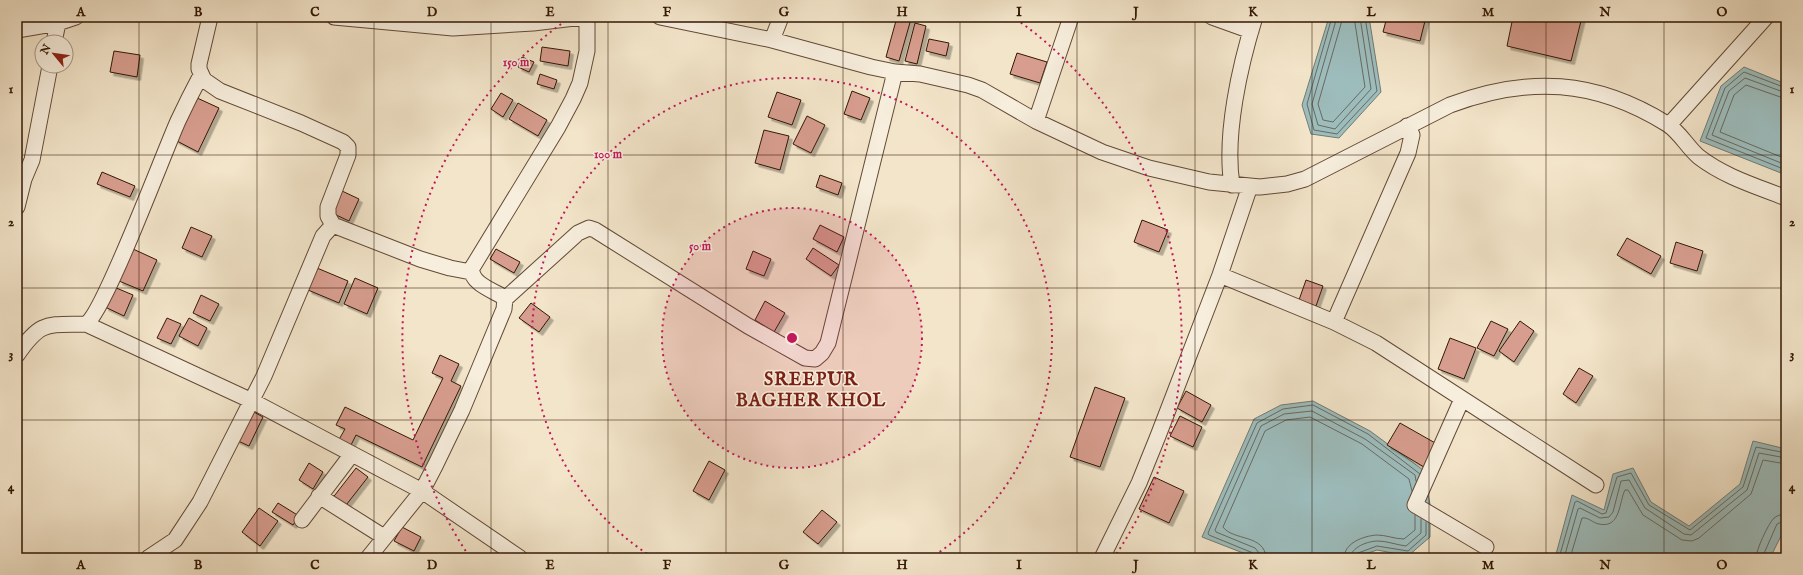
<svg xmlns="http://www.w3.org/2000/svg" width="1803" height="575" font-family="'IM FELL English',serif">
  <defs>
    <filter id="shadow"><feDropShadow dx="3.5" dy="3.5" stdDeviation="0" flood-color="#0004"/></filter>
  </defs>
  <rect width="100%" height="100%" fill="#f3e5ca"/>
  <filter id="stains"><feTurbulence type="fractalNoise" baseFrequency=".005" numOctaves="4"/><feColorMatrix values="0 0 0 0 .2 0 0 0 0 .09 0 0 0 0 .02 0 0 0 .5 -.17"/></filter>
  <radialGradient id="worn" r=".72"><stop offset=".6" stop-color="#630" stop-opacity="0"/><stop offset="1" stop-color="#630" stop-opacity=".3"/></radialGradient>
  <path fill="#9dbdbd" stroke="#727b73" d="M 1329,17 L 1369,17 L 1381,92 L 1339,138 L 1311,134 L 1302,105 Z
    M 1744,67 L 1786,84 L 1786,175 L 1700,141 L 1721,86 Z
    M 1313,401 L 1370,431 L 1423,470 L 1430,504 L 1430,537 L 1408,556 L 1377,550 L 1354,558 L 1256,558 L 1202,537 L 1254,419 L 1281,405 Z
    M 1753,441 L 1786,449 L 1786,526 L 1770,558 L 1555,558 L 1572,495 L 1604,510 L 1613,474 L 1633,468 L 1651,502 L 1689,526 L 1740,484 Z"/>
  <g fill="none" stroke-linecap="round" stroke-linejoin="round">
    <path stroke="#686a60" stroke-width="1" d="M 1332,17 L 1307,104 L 1314,130 L 1337,134 L 1377,91 L 1365,17
      M 1337,17 L 1312,104 L 1318,125 L 1335,129 L 1371,89 L 1360,17
      M 1343,17 L 1318,104 L 1323,120 L 1333,122 L 1365,87 L 1354,17
      M 1786,88 L 1744,72 L 1725,88 L 1706,138 L 1786,170
      M 1786,93 L 1745,78 L 1729,91 L 1712,135 L 1786,165
      M 1786,99 L 1746,85 L 1734,95 L 1720,132 L 1786,159
      M 1255,558 L 1253,553 L 1209,535 L 1208,533 L 1257,423 L 1283,409 L 1313,405 L 1368,434 L 1420,474
      M 1260,558 L 1259,553 L 1255,548 L 1216,532 L 1215,530 L 1261,426 L 1284,414 L 1312,411 L 1365,439 L 1415,475 L 1416,481
      M 1266,558 C 1265,534 1233,541 1223,527 L 1265,431 L 1286,420 L 1310,417 L 1362,444 L 1409,479 L 1412,491
      M 1344,558 C 1344,543 1363,536 1377,535 C 1386,535 1395,539 1404,539 L 1415,530 L 1415,515
      M 1350,558 C 1351,547 1368,541 1378,541 C 1387,541 1397,545 1406,546 L 1421,533 L 1421,519
      M 1355,558 L 1358,553 L 1377,546 L 1408,551 L 1426,535 L 1426,522
      M 1559,558 L 1575,502 L 1577,501 L 1602,514 L 1606,513 L 1617,477 L 1631,473 L 1649,505 L 1690,530 L 1743,487 L 1756,447 L 1786,453
      M 1564,558 L 1578,509 L 1580,508 L 1600,518 L 1609,517 L 1613,512 L 1621,481 L 1629,480 L 1645,508 L 1684,534 L 1691,535 L 1747,490 L 1759,453 L 1786,458
      M 1570,558 L 1582,518 C 1588,517 1593,523 1599,524 C 1621,529 1619,501 1625,490 L 1628,490 L 1643,515 L 1682,540 L 1692,541 L 1699,538 L 1751,494 L 1763,460 L 1786,464
      M 1756,558 C 1756,550 1768,524 1774,518 C 1778,515 1782,514 1786,514
      M 1762,558 L 1777,524 L 1786,520"/>
  </g>
  <path fill="#d79d8e" stroke="#321704" filter="url(#shadow)" d="M 897,17 L 911,19 L 899,61 L 886,57 Z
    M 1387,17 L 1426,17 L 1420,41 L 1383,32 Z
    M 1513,17 L 1582,17 L 1571,61 L 1507,46 Z
    M 915,23 L 926,26 L 917,64 L 905,61 Z
    M 929,39 L 949,43 L 946,56 L 926,51 Z
    M 542,47 L 570,51 L 568,66 L 540,61 Z
    M 114,51 L 140,55 L 137,77 L 110,72 Z
    M 1017,53 L 1047,62 L 1040,83 L 1010,74 Z
    M 522,57 L 534,62 L 529,72 L 518,67 Z
    M 540,74 L 557,80 L 554,89 L 537,84 Z
    M 852,91 L 870,98 L 861,120 L 844,114 Z
    M 777,92 L 801,100 L 792,125 L 768,117 Z
    M 501,93 L 513,100 L 503,117 L 491,109 Z
    M 195,97 L 219,108 L 198,152 L 175,140 Z
    M 518,103 L 547,120 L 538,136 L 509,119 Z
    M 807,116 L 825,125 L 811,153 L 793,144 Z
    M 764,130 L 789,136 L 780,170 L 755,163 Z
    M 102,172 L 135,186 L 130,197 L 97,184 Z
    M 820,175 L 842,183 L 838,195 L 816,187 Z
    M 342,191 L 359,199 L 349,221 L 332,213 Z
    M 1142,220 L 1168,230 L 1159,252 L 1134,242 Z
    M 820,225 L 844,237 L 837,252 L 813,239 Z
    M 191,227 L 212,236 L 202,257 L 182,248 Z
    M 1627,238 L 1661,256 L 1651,274 L 1617,255 Z
    M 1676,242 L 1703,251 L 1697,271 L 1670,263 Z
    M 813,248 L 839,265 L 831,276 L 806,259 Z
    M 133,249 L 157,260 L 143,291 L 119,281 Z
    M 496,249 L 520,262 L 514,273 L 490,259 Z
    M 753,251 L 771,259 L 764,276 L 746,269 Z
    M 317,268 L 348,281 L 339,303 L 308,290 Z
    M 355,278 L 378,288 L 367,314 L 344,304 Z
    M 1306,280 L 1323,286 L 1316,306 L 1299,300 Z
    M 114,287 L 133,295 L 124,316 L 105,307 Z
    M 201,295 L 219,304 L 210,321 L 193,313 Z
    M 765,301 L 785,313 L 774,332 L 755,320 Z
    M 531,303 L 550,317 L 539,332 L 519,318 Z
    M 167,318 L 181,324 L 171,344 L 157,338 Z
    M 189,318 L 207,328 L 198,346 L 179,336 Z
    M 1491,321 L 1508,329 L 1494,356 L 1477,348 Z
    M 1520,321 L 1534,331 L 1514,362 L 1499,351 Z
    M 1450,338 L 1476,348 L 1464,379 L 1438,369 Z
    M 440,355 L 459,364 L 451,381 L 461,386 L 422,467 L 356,435 L 349,449 L 337,443 L 345,429 L 336,425 L 345,407 L 413,440 L 443,378 L 432,373 Z
    M 1579,368 L 1593,376 L 1576,403 L 1563,394 Z
    M 1095,387 L 1125,398 L 1100,467 L 1070,457 Z
    M 1186,391 L 1211,405 L 1202,422 L 1177,408 Z
    M 250,410 L 263,417 L 249,446 L 236,440 Z
    M 1180,416 L 1202,427 L 1193,447 L 1170,436 Z
    M 1400,423 L 1437,444 L 1424,467 L 1387,445 Z
    M 709,461 L 725,470 L 709,500 L 693,491 Z
    M 309,463 L 323,472 L 313,489 L 299,480 Z
    M 356,468 L 368,477 L 343,509 L 331,500 Z
    M 1154,477 L 1184,491 L 1169,523 L 1139,509 Z
    M 278,503 L 299,516 L 293,525 L 272,512 Z
    M 259,508 L 278,521 L 260,546 L 242,532 Z
    M 822,510 L 837,522 L 818,544 L 803,532 Z
    M 402,527 L 421,537 L 414,551 L 394,541 Z"/>
  <g fill="none" stroke-linecap="round" stroke-linejoin="round">
    <defs>
      <path id="minor" d="M 210,17 L 199,64 L 199,69 L 204,80 L 220,91 L 301,123 L 343,142 L 348,147 L 348,155 L 328,207 L 328,216 L 333,225 L 420,259 L 450,268 L 471,272
        M 334,17 L 453,28 L 533,23 L 583,17
        M 660,17 L 772,40 L 871,67 L 895,72 L 920,74 L 968,85 L 982,90 L 1036,121 L 1102,152 L 1149,168 L 1209,182 L 1260,187 L 1287,184 L 1305,179 L 1450,105 C 1528,76 1595,79 1667,124 C 1680,132 1687,147 1699,157 C 1725,177 1756,186 1786,198
        M 1212,17 L 1251,31
        M 17,30 L 58,23 L 76,17
        M 772,40 L 781,17
        M 54,42 L 58,23
        M 1036,121 L 1071,17
        M 1669,125 L 1766,17
        M 17,180 L 24,179 L 32,160 L 50,66
        M 1232,185 C 1224,135 1240,65 1255,17
        M 17,207 L 24,179
        M 1220,275 L 1334,322 L 1376,343 L 1596,485
        M 505,299 L 578,233 L 589,228 L 595,230 L 748,326 L 805,358 L 815,359 L 822,353 L 828,343 L 895,72
        M 1334,322 L 1408,153 L 1412,135 L 1407,126
        M 86,324 L 252,401 L 422,491 L 520,558
        M 17,355 C 41,320 47,325 86,324 C 104,313 164,152 178,121 C 185,106 193,90 201,75
        M 1462,399 L 1415,505 L 1486,547
        M 319,496 L 384,537
        M 302,520 L 352,454
        M 148,558 L 175,540 L 200,502 L 264,376 L 323,236 L 333,225
        M 368,558 L 422,491 L 435,466 L 462,410 L 504,309 L 505,298 C 495,291 470,284 472,268 L 558,127 L 573,99 L 580,83 L 587,51 L 587,17
        M 1102,558 L 1139,483 L 1158,436 L 1220,275 L 1250,186"/>
    </defs>
    <use href="#minor" stroke="#624a36" stroke-width="17"/>
    <use href="#minor" stroke="#f7eedd" stroke-width="15"/>
  </g>
  <path fill="none" stroke="#321704" stroke-width="1" stroke-opacity="0.55" d="M 139,17 L 139,558M 257,17 L 257,558M 374,17 L 374,558M 491,17 L 491,558M 608,17 L 608,558M 726,17 L 726,558M 843,17 L 843,558M 960,17 L 960,558M 1077,17 L 1077,558M 1195,17 L 1195,558M 1312,17 L 1312,558M 1429,17 L 1429,558M 1546,17 L 1546,558M 1664,17 L 1664,558M 17,155 L 1786,155M 17,288 L 1786,288M 17,420 L 1786,420"/>
  <circle cx="792" cy="338" r="130" fill="#c2185b" fill-opacity=".12"/>
  <g fill="none" stroke="#c2185b" stroke-width="2" stroke-dasharray="2 4">
    <circle cx="792" cy="338" r="130"/>
    <path d="M652 557A260 260 0 1 1 932 557"/>
    <path d="M469 556A390 390 0 0 1 568 19M1016 19A390 390 0 0 1 1115 556"/>
  </g>
  <g text-anchor="middle" dominant-baseline="central" stroke-width="3" stroke-linejoin="round" paint-order="stroke">
    <g font-size="18" font-weight="bold" letter-spacing="1" fill="#7a1f14" stroke="#f7eedd">
      <text x="811" y="380">SREEPUR<tspan x="811" dy="21">BAGHER KHOL</tspan></text>
    </g>
  </g>
  <circle cx="792" cy="338" r="6" fill="#c2185b" stroke="#f7eedd" stroke-width="2"/>
  <g font-size="12" text-anchor="middle" font-weight="bold" fill="#c2185b" stroke="#f7eedd" stroke-width="3" stroke-linejoin="round" paint-order="stroke">
    <text x="516" y="66">150 m</text>
    <text x="608" y="158">100 m</text>
    <text x="700" y="250">50 m</text>
  </g>
  <rect width="1803" height="575" fill="none" stroke="#f3e5ca" stroke-width="44"/>
  <g transform="translate(54 54) rotate(299)"><circle r="19" fill="#f7eedd" stroke="#a89886"/>
  <path d="M0-3L7 15L0 10L-7 15Z" fill="#8f2418"/>
  <text y="-6" font-size="11" font-weight="bold" text-anchor="middle" fill="#321704">N</text>
  </g>
  <rect x="22" y="22" width="1759" height="531" fill="none" stroke="#321704" stroke-width="1.5"/>
  <g font-size="13" text-anchor="middle" font-weight="bold" fill="#321704">
    <text x="81" y="16">A</text>
    <text x="198" y="16">B</text>
    <text x="315" y="16">C</text>
    <text x="432" y="16">D</text>
    <text x="550" y="16">E</text>
    <text x="667" y="16">F</text>
    <text x="784" y="16">G</text>
    <text x="902" y="16">H</text>
    <text x="1019" y="16">I</text>
    <text x="1136" y="16">J</text>
    <text x="1253" y="16">K</text>
    <text x="1371" y="16">L</text>
    <text x="1488" y="16">M</text>
    <text x="1605" y="16">N</text>
    <text x="1722" y="16">O</text>
    <text x="11" y="93">1</text>
    <text x="1792" y="93">1</text>
    <text x="11" y="226">2</text>
    <text x="1792" y="226">2</text>
    <text x="11" y="358">3</text>
    <text x="1792" y="358">3</text>
    <text x="11" y="491">4</text>
    <text x="1792" y="491">4</text>
    <text x="81" y="569">A</text>
    <text x="198" y="569">B</text>
    <text x="315" y="569">C</text>
    <text x="432" y="569">D</text>
    <text x="550" y="569">E</text>
    <text x="667" y="569">F</text>
    <text x="784" y="569">G</text>
    <text x="902" y="569">H</text>
    <text x="1019" y="569">I</text>
    <text x="1136" y="569">J</text>
    <text x="1253" y="569">K</text>
    <text x="1371" y="569">L</text>
    <text x="1488" y="569">M</text>
    <text x="1605" y="569">N</text>
    <text x="1722" y="569">O</text>
  </g>
  <rect width="100%" height="100%" filter="url(#stains)"/>
  <rect width="100%" height="100%" fill="url(#worn)"/>
</svg>
